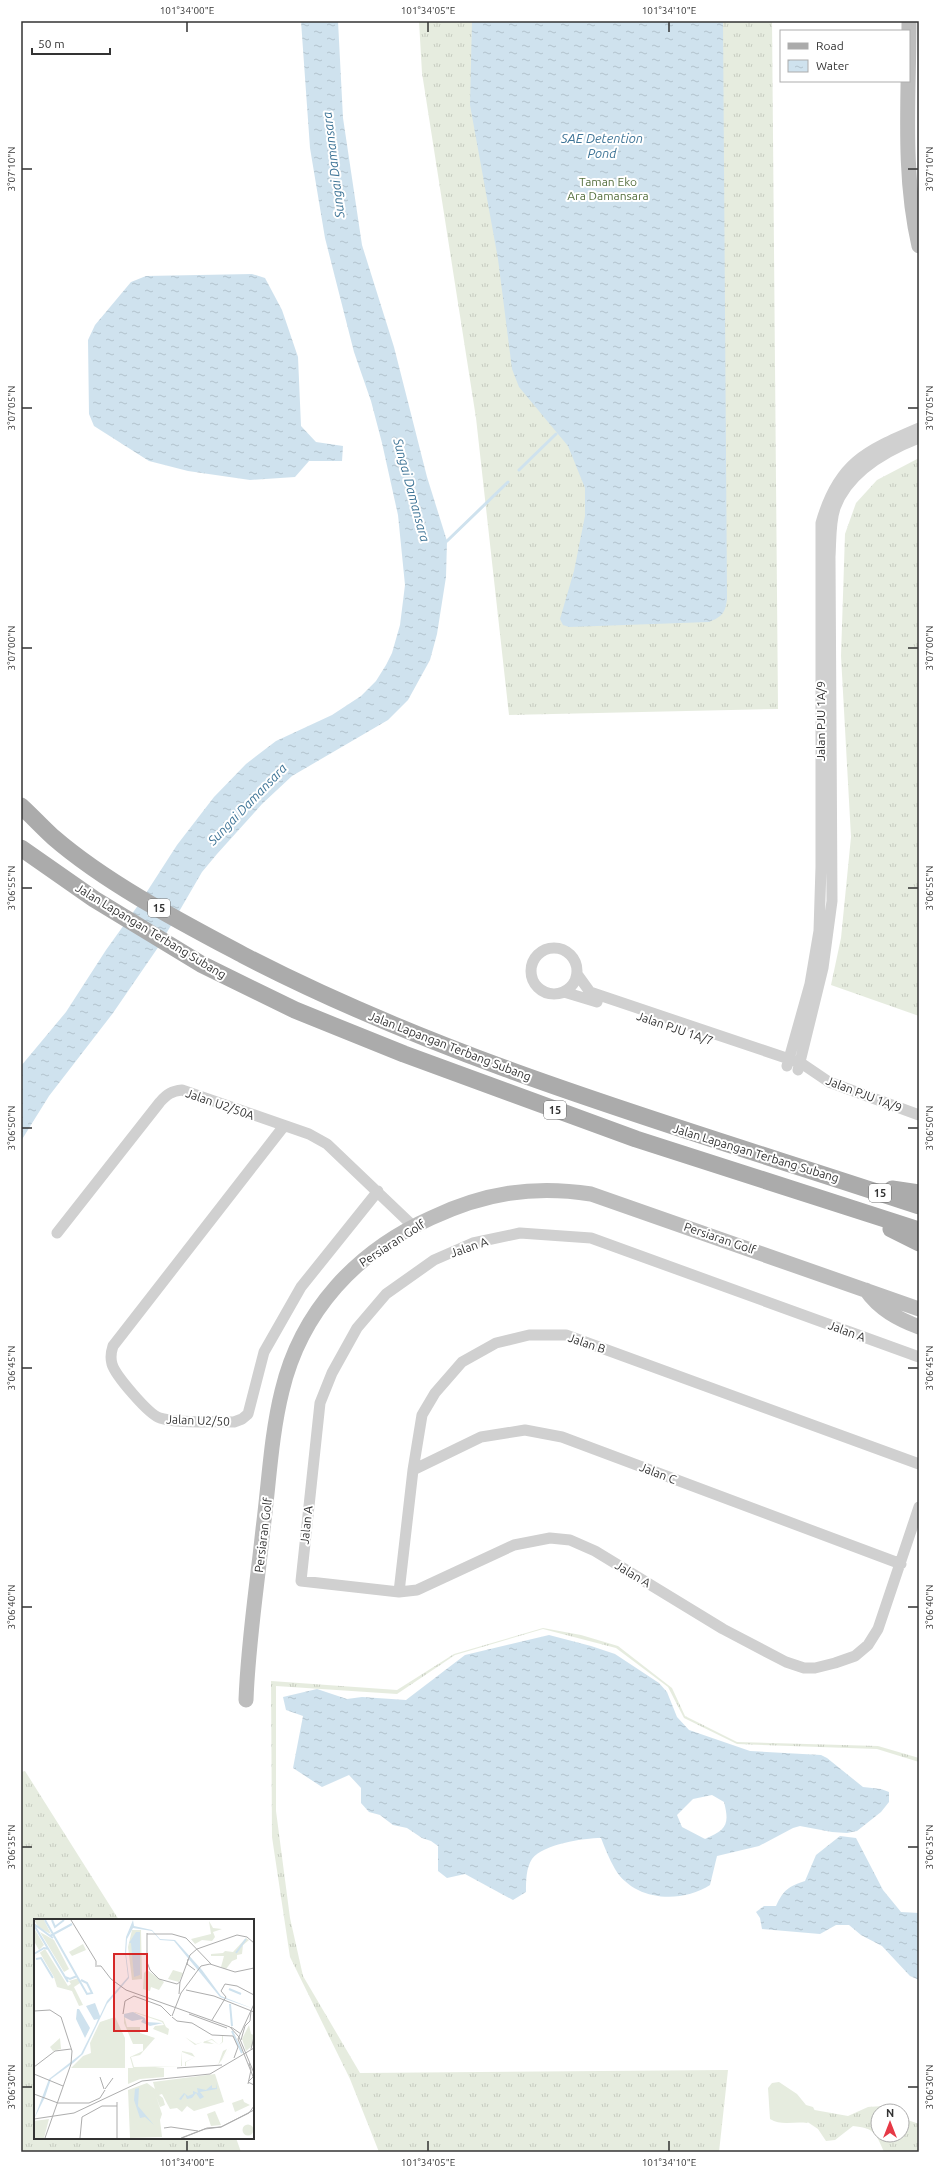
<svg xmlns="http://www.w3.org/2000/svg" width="940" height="2173" font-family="Ubuntu,sans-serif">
  <defs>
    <pattern id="grass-tufts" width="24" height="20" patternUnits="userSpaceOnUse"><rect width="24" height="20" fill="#e6ecdf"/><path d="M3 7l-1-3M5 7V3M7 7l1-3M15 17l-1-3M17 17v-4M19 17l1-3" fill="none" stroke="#c6cbc0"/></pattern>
    <pattern id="water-ripples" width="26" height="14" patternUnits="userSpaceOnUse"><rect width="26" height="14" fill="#cfe2ee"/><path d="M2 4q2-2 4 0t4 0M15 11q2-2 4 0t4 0" fill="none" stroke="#b2c2cd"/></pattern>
  </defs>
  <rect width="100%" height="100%" fill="#fff"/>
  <path fill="url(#grass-tufts)" d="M 419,21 L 772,21 L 778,709 L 509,715 L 476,418 L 422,73 Z
    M 919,458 L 919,1016 L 831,985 L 841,938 L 851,837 L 841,656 L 845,534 L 856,503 L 877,480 Z
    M 543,1628 L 581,1635 L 618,1646 L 672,1688 L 685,1716 L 737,1742 L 878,1746 L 919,1758 L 919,1762 L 877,1749 L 737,1744 L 684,1718 L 668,1687 L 616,1648 L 543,1629 L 455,1655 L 397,1694 L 276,1686 L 276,1811 L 290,1918 L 303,1976 L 360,2073 L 728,2070 L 719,2152 L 379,2152 L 350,2079 L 290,1957 L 272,1837 L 271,1681 L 397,1690 L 454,1654 Z
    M 25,1771 L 119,1920 L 35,1920 L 35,2138 L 236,2138 L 241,2152 L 21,2152 L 21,1772 Z
    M 883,2106 L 890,2111 L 878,2111 L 878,2135 L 902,2135 L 902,2118 L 919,2124 L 919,2152 L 884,2152 C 876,2133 874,2128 853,2126 L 835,2140 L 826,2141 L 818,2129 L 803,2119 L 809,2109 L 848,2116 L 868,2107 Z"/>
  <path fill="#e6ecdf" d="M 779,2082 L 797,2094 L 806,2105 L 813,2107 L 815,2111 L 814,2117 L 807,2123 C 795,2121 781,2126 770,2119 L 768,2088 L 772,2083 Z"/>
  <path fill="url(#water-ripples)" fill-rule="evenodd" d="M 301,21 L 338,21 L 343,118 L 362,245 L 394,347 L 427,477 L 447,541 L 446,577 L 437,634 L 430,660 L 408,700 L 388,720 L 292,776 L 262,804 L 217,854 L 202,872 L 159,946 L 113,1013 L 49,1096 L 21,1141 L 21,1066 L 66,1012 L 106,950 L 139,904 L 177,845 L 214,797 L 246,764 L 276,741 L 332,715 L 361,696 L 376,681 L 386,665 L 392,653 L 400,625 L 405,585 L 398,515 L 382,443 L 371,401 L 354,352 L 325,238 L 310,148 Z
    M 472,21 L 723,21 L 727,598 C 726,612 722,617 709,622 L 569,627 L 563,625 L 560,619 L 574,571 L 585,516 L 585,488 L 568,446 L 519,387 L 512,369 L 498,259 L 470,105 Z
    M 252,274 L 265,278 L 282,310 L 298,357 L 301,426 L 316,442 L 343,446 L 342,461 L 309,461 L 295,477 L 250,480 L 188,471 L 149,461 L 94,426 L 89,414 L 88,340 L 95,325 L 131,282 L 146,276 Z
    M 549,1635 L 591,1646 L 615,1654 L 659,1683 L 667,1692 L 677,1717 L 689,1730 L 750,1751 L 821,1755 L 827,1758 L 863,1787 L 881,1789 L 889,1792 L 889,1802 L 881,1812 L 857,1831 L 847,1833 L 832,1832 L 800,1826 L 793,1828 L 759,1846 L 717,1856 L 710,1885 C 681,1904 634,1901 615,1869 C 609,1859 605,1848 601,1838 C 584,1838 543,1844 532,1859 C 526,1868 526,1881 526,1892 L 513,1900 L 465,1874 L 447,1878 L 438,1871 L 438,1846 L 431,1841 L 422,1838 L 407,1828 L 393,1825 L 380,1815 L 369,1812 L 361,1803 L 361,1788 L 349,1775 L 322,1787 L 293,1768 L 303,1716 L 286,1710 L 283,1697 L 317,1689 L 347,1699 L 362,1697 L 406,1700 L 465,1655 ZM 712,1795 L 724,1802 C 730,1825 726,1830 705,1839 L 682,1827 L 677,1815 L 693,1799 Z
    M 840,1836 L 856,1838 L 883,1890 L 901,1912 L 919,1913 L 919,1980 L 910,1976 L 882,1946 L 861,1935 L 849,1925 L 836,1925 L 820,1934 L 762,1929 L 760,1918 L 756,1912 L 764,1906 L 776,1906 C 784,1889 788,1887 805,1881 L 816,1855 Z"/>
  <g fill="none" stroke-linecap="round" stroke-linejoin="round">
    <path stroke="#cfe2ee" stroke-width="3" d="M 519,470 L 556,434
      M 444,542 L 447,541 L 508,482"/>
    <path stroke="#d0d0d0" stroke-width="11" d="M531 971a23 23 0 1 1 46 0a23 23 0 1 1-46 0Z
      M 577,974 L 590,992 L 801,1063 L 829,1082 L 919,1115
      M 564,992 L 597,1002
      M 787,1066 L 810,984 L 819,931 L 821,867 L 821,523 C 838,463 865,451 919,428
      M 798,1070 L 823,968 L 832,901 L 830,557 C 831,541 830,523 835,508 C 848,472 886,451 919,438
      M 284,1126 L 113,1346 C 111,1352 110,1357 112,1364 C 115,1375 149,1415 160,1418 C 178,1424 214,1421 234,1422 L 242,1419 L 248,1414 L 264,1352 L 301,1287 L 378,1191
      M 57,1233 L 160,1102 C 167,1094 172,1091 182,1090 L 309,1134 L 327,1144 L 413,1226
      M 919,1357 L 591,1238 L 520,1233 L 473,1243 L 434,1260 L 386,1294 L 357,1328 L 332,1373 L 320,1403 L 301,1581 L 399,1592 L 417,1590 L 514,1545 L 550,1538 L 570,1540 L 595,1551 L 723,1629 L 786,1662 L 804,1668 L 815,1668 L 835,1663 L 855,1656 L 868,1645 L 878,1629 L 919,1507
      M 413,1470 L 481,1437 L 525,1430 L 562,1437 L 901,1564
      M 399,1592 L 413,1470 L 422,1415 L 435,1393 L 462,1362 L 496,1343 L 529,1335 L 566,1335 L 919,1464"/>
    <path stroke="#bdbdbd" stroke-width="15" d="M 909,21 C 909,96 902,173 919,246
      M 866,1290 C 879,1309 898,1319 919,1327
      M 246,1700 C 248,1643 257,1586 263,1529 C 269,1483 271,1435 282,1391 C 301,1311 357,1251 431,1218 C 484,1193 533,1185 591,1194 L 919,1309"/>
    <path stroke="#ababab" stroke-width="17" d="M 21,806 C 32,816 42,827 53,837 C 106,883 181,922 243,955 C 457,1066 691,1130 919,1206
      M 21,848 L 94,899 L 201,964 L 295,1010 L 404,1054 L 636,1139 L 919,1230
      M 892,1189 L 919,1193
      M 891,1229 L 919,1243"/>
  </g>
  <path fill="none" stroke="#333" stroke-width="1.5" d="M 187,22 L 187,32M 428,22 L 428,32M 669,22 L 669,32M 22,169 L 32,169M 908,169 L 918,169M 22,408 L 32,408M 908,408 L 918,408M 22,648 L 32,648M 908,648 L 918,648M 22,888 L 32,888M 908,888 L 918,888M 22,1128 L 32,1128M 908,1128 L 918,1128M 22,1368 L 32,1368M 908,1368 L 918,1368M 22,1607 L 32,1607M 908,1607 L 918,1607M 22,1847 L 32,1847M 908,1847 L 918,1847M 22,2087 L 32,2087M 908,2087 L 918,2087M 187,2141 L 187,2151M 428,2141 L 428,2151M 669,2141 L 669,2151"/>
  <g text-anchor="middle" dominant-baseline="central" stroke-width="4" stroke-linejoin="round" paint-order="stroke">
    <g fill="#fff" stroke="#707070" stroke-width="1">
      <rect x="148" y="899" width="22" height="18" rx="3"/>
      <rect x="544" y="1101" width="22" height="18" rx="3"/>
      <rect x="869" y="1184" width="22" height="18" rx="3"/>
    </g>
    <g font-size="11" font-weight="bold" fill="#333">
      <text x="159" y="908">15</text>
      <text x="555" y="1110">15</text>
      <text x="880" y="1193">15</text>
    </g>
    <g font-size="12" fill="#56703f" stroke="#fff">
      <text x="608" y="181">Taman Eko<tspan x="608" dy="14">Ara Damansara</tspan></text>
    </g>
    <g font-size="12" fill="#333" stroke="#fff">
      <text transform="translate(820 721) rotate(-90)">Jalan PJU 1A/9</text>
      <text transform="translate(151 931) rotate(31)">Jalan Lapangan Terbang Subang</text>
      <text transform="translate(675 1028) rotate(19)">Jalan PJU 1A/7</text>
      <text transform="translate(450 1046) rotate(21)">Jalan Lapangan Terbang Subang</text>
      <text transform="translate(864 1094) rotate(21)">Jalan PJU 1A/9</text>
      <text transform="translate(220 1104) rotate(19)">Jalan U2/50A</text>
      <text transform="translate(756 1153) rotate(17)">Jalan Lapangan Terbang Subang</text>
      <text transform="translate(720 1238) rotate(19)">Persiaran Golf</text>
      <text transform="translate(392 1243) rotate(-33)">Persiaran Golf</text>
      <text transform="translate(469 1247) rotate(-19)">Jalan A</text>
      <text transform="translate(847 1331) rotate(20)">Jalan A</text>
      <text transform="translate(587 1343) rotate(19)">Jalan B</text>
      <text transform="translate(198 1420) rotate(2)">Jalan U2/50</text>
      <text transform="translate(658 1473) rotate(21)">Jalan C</text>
      <text transform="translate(306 1525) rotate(-84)">Jalan A</text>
      <text transform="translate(263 1535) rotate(-83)">Persiaran Golf</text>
      <text transform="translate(633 1574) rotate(31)">Jalan A</text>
    </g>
    <g font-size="13" font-style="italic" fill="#3f7597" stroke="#fff">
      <text x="602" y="138">SAE Detention<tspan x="602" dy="15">Pond</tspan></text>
      <text transform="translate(333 165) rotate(-97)">Sungai Damansara</text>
      <text transform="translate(412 490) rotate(75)">Sungai Damansara</text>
      <text transform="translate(247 804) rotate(-46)">Sungai Damansara</text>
    </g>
  </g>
  <g transform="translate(34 1919)">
    <rect width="220" height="220" fill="#fff"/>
    <path d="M 0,1 L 10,1 L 17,15 L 5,9 ZM 175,2 L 179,9 L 188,10 L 179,13 L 181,18 L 178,22 L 168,21 L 161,25 L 157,20 L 177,15 ZM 0,9 L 10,26 L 5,31 L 0,22 ZM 98,11 L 107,11 L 108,60 L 98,61 L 94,28 ZM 6,13 L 20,21 L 35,50 L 30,53 ZM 212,19 L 215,21 L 209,26 L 208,35 L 203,36 L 203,40 L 198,42 L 192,50 L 187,48 L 190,37 L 177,37 L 177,35 L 189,34 L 191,32 L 199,33 ZM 49,25 L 52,31 L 38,37 L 35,33 ZM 11,30 L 34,67 L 37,65 L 35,62 L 45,59 L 46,64 L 40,68 L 49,86 L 45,87 L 38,72 L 23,68 L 20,58 L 6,34 L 0,38 ZM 113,51 L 130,63 L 125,71 L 117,68 L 116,72 L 109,70 L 110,54 ZM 101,93 L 129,102 L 132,108 L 147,110 L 151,118 L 162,125 L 178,120 L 185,126 L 188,123 L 188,116 L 197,117 L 201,122 L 184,146 L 151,147 L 151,143 L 161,138 L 148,133 L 148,147 L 121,148 L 130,149 L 130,158 L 106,160 L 94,165 L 94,149 L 99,149 L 96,138 L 109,132 L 109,125 L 99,125 L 90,104 L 90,95 ZM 99,93 L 128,103 L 130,106 L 121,107 L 119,110 L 134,116 L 135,110 L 132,108 L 147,110 L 151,118 L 161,126 L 171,122 L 169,124 L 180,125 L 173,122 L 178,121 L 185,126 L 189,123 L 189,116 L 197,117 L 201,122 L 187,142 L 193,130 L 189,132 L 184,146 L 152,147 L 152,143 L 161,138 L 158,134 L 148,132 L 147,147 L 100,148 L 97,138 L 106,136 L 121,119 L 106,114 L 106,108 L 93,108 L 90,95 ZM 81,98 L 91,119 L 91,149 L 37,149 L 49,137 L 57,134 L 56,124 L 66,103 ZM 26,119 L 27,130 L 19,132 L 16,128 ZM 181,155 L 190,183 L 160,192 L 153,187 L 148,193 L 143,189 L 136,190 L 128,175 L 125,176 L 129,179 L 131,186 L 126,188 L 122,177 L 128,195 L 126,201 L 128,218 L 96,219 L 94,171 L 113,164 L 121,170 L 119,163 ZM 181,192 L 187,206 L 177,207 L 173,195 ZM 15,200 L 10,219 L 0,219 L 0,202 ZM208.5 211a5.5 5.5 0 1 1 11 0a5.5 5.5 0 1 1-11 0Z" fill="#e6ecdf" fill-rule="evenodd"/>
    <path d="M 139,51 L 149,54 L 145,63 L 134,60 ZM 215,106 L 217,115 L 220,116 L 219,126 L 212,132 L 208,120 ZM 209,180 L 210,183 L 216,186 L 201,193 L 198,184 Z" fill="#e6ecdf"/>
    <path d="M 99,1 L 100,7 L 118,11 L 126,20 L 141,21 L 168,51 L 187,77 L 220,90 L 186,78 L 140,22 L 126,21 L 118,12 L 99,9 L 93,20 L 92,35 L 95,59 L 73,85 L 49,135 L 39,144 L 17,160 L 11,178 L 0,200 L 15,160 L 47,135 L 62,105 L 64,100 L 60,101 L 52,87 L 61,84 L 66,97 L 73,82 L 94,58 L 91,33 L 92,18 ZM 102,13 L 106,13 L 106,56 L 100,58 L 97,24 L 95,24 ZM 43,90 L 45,90 L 56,109 L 51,119 L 42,100 ZM 99,93 L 111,99 L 112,103 L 129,104 L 116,107 L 107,103 L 109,100 L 98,102 L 90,98 L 90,95 ZM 182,164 L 183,170 L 166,173 L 170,178 L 166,180 L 162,174 L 158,179 L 153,180 L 151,175 L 147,181 L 145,180 L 150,174 L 154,177 L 159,175 L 159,172 L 164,174 L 163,169 L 172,171 L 178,166 L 178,169 L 182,169 ZM 105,169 L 104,187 L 120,206 L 111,198 L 106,199 L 100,181 L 101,170 Z" fill="#cfe2ee"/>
    <path fill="none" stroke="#cfe2ee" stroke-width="2" d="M 11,1 L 53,75 L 58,74 L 53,64 L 47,61M 18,1 L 21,8 L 30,1M 0,5 L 19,19M 0,6 L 34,63M 16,17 L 38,5M 202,34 L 212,20M 0,35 L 10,29 L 15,30M 2,40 L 7,39 L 19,59M 31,58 L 36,60 L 43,57M 195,70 L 207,75M 196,85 L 198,107M 198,112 L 208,134"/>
    <path fill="none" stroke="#adadad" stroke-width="1" d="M 37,1 L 62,42 L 62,48M 113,14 L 113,43 L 116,51 L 125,60 L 143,65 L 146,63 L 156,36 L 163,30 L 203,16 L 213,18 L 220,24M 113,15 L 138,15 L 152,19 L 177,45M 154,40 L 153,45 L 161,51M 63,47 L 67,47 L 77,60 L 92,71 L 196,108 L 205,118 L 220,154M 152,71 L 180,77 L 220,93M 145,75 L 146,63M 220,85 L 204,120 L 220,160M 0,92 L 16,91 L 27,98 L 38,132 L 37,145 L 11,219M 89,95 L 91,82 L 100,77 L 127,87 L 137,97M 155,95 L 193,109M 138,97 L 147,74 L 167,47 L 176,45 L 201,53 L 220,49M 138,98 L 143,102 L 158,104 L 178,116 L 199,117 L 204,128 L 200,139M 178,101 L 192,78 L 187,72 L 191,65 L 203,67 L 220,76M 197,108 L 207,115M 207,121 L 211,107 L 216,102 L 217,92M 217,130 L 220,118M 0,148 L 21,132 L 37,130M 143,149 L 188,146M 0,155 L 29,167M 220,157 L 214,163 L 220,166M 66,158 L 70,170M 214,165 L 217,151 L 215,144M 71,170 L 79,159M 0,175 L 24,184 L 55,184 L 66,179 L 71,171M 0,200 L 40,194 L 108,162 L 176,155 L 220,129M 130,209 L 137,208 L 164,212M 46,219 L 48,198 L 68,187 L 83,187M 83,219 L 83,183M 147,219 L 173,209 L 187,208 L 215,194 L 220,187M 148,219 L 171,210 L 187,208 L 220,191"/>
    <path fill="#d62828" fill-opacity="0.15" stroke="#d62828" stroke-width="2" d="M 80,35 L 113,35 L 113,112 L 80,112 Z"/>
    <rect width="220" height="220" fill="none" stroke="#333" stroke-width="2"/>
  </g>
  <rect width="940" height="2173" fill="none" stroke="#ffffff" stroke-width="44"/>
  <rect x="780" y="30" width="130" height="52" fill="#ffffff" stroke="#adadad"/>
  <rect x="788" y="43" width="20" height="6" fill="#ababab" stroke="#adadad"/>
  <text x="816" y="50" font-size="12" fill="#333333">Road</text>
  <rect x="788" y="60" width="20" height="12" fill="url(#water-ripples)" stroke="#adadad"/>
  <text x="816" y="70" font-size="12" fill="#333333">Water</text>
  <g transform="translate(890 2123)"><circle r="19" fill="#ffffff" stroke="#adadad"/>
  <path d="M0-3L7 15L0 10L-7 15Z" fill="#e63946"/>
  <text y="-6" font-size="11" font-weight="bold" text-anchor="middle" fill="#333333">N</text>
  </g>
  <path d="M32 48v6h78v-6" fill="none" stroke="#333333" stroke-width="2"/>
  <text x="38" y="48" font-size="12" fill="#333333" stroke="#ffffff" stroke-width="3" paint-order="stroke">50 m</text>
  <rect x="22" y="22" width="896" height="2129" fill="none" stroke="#333" stroke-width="1.5"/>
  <g font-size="10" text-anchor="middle" fill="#333">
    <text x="187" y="14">101°34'00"E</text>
    <text x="428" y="14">101°34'05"E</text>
    <text x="669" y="14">101°34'10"E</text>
    <text transform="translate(11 169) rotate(-90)" y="4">3°07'10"N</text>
    <text transform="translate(929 169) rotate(-90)" y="4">3°07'10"N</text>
    <text transform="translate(11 408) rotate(-90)" y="4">3°07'05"N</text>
    <text transform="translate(929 408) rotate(-90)" y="4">3°07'05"N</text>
    <text transform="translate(11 648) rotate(-90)" y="4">3°07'00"N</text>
    <text transform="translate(929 648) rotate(-90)" y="4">3°07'00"N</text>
    <text transform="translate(11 888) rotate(-90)" y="4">3°06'55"N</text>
    <text transform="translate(929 888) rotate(-90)" y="4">3°06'55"N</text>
    <text transform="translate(11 1128) rotate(-90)" y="4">3°06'50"N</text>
    <text transform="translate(929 1128) rotate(-90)" y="4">3°06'50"N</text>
    <text transform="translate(11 1368) rotate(-90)" y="4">3°06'45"N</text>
    <text transform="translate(929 1368) rotate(-90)" y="4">3°06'45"N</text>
    <text transform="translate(11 1607) rotate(-90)" y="4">3°06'40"N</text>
    <text transform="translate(929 1607) rotate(-90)" y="4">3°06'40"N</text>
    <text transform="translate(11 1847) rotate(-90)" y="4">3°06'35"N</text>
    <text transform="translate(929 1847) rotate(-90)" y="4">3°06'35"N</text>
    <text transform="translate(11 2087) rotate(-90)" y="4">3°06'30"N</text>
    <text transform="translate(929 2087) rotate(-90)" y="4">3°06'30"N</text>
    <text x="187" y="2166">101°34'00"E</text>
    <text x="428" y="2166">101°34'05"E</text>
    <text x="669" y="2166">101°34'10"E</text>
  </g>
</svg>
